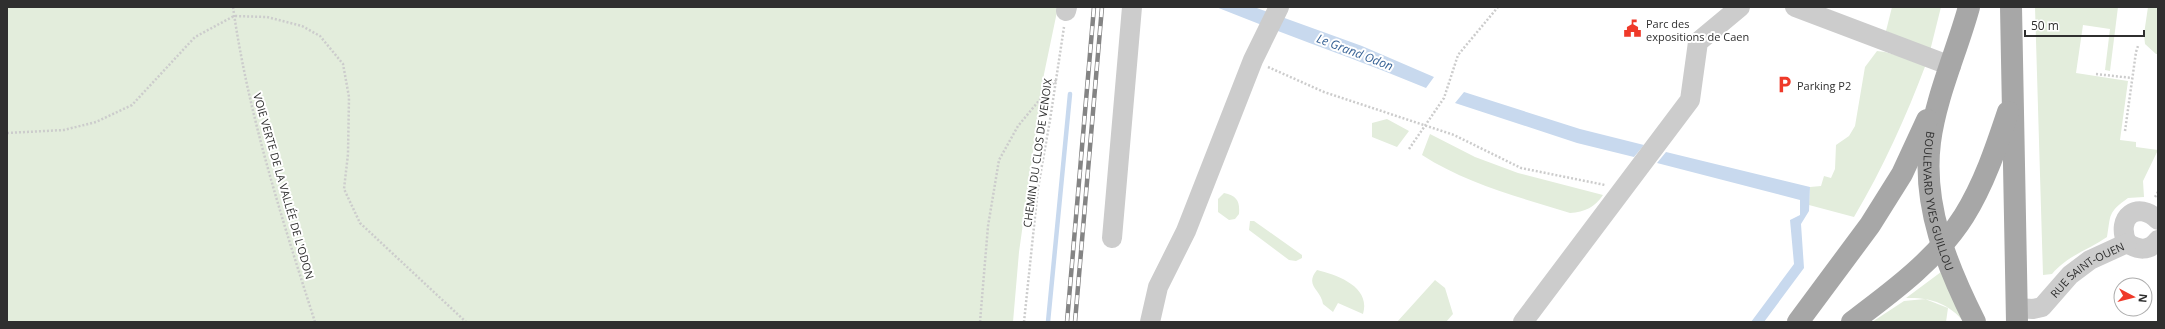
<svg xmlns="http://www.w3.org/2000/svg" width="2165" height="329" font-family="'Open Sans',sans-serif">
  <rect width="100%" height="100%" fill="#fff"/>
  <path fill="#e3eddc" d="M 7,7 L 1058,7 L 1044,74 L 1019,252 L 1013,322 L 7,322 Z
    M 1892,7 L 1941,7 L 1930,51 L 1886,31 Z
    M 2035,7 L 2118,7 L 2110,71 L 2105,70 L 2110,29 L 2083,25 L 2076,73 L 2128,81 L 2120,140 L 2136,142 L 2136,147 L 2158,150 L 2143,181 L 2144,197 L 2128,198 C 2107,213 2111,215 2107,237 C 2088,250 2067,256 2052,274 L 2043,275 Z
    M 2148,7 L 2158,7 L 2158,54 L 2156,54 L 2145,44 L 2144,34 Z
    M 1877,51 L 1885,52 L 1926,64 C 1906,117 1883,168 1854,217 L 1809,205 L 1810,187 L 1821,186 L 1824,176 L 1831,178 L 1835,169 L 1836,145 L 1849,136 L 1855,126 L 1865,67 Z
    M 1387,119 L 1409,131 L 1397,147 L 1372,137 L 1372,123 Z
    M 1430,134 L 1475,157 L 1518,173 L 1603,195 C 1595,207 1585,212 1570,213 C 1519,197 1467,184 1422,155 Z
    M 1224,193 C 1237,196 1240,201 1239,214 L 1235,219 L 1229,220 L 1218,212 L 1218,199 Z
    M 1250,221 L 1254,221 L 1302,255 L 1302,258 L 1296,261 L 1289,260 L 1249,230 Z
    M 1317,270 C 1338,275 1371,287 1363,314 L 1338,303 L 1333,312 L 1323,304 C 1321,289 1304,286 1317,270 Z
    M 1941,272 L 1964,322 C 1949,303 1929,297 1906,298 Z
    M 1435,280 L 1445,288 L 1453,314 L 1446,322 L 1397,322 Z
    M 1925,299 L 1948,308 L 1946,322 L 1872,322 L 1904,301 Z"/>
  <path fill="#c8d9ee" d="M 1216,7 L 1254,7 L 1362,46 L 1434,77 L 1426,88 C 1356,59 1285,35 1216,7 Z
    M 1464,92 L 1580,129 L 1644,145 L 1634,157 L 1577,143 L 1455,103 Z
    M 1666,152 L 1810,187 L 1809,211 L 1801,224 L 1804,268 L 1764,322 L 1751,322 L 1794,264 L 1790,220 L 1800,215 L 1800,200 L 1657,163 Z"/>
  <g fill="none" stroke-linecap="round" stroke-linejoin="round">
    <path stroke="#c8d9ee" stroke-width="4.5" d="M 1048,322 L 1070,94"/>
    <path stroke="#ccc" stroke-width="2.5" stroke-dasharray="2 2" stroke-linecap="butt" d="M 233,7 C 248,114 282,219 315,322
      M 1268,67 L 1324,92 L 1454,135 L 1521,168 L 1605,185
      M 2096,74 L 2132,78
      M 2125,131 L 2136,52 L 2138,46
      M 7,133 L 64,130 L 96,122 L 132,105 L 195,37 L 234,16 L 267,17 L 302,26 L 320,36 L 343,64 L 349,97 L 348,154 L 344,189 L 360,223 L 466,322
      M 1409,149 L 1444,98 L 1458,55 L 1498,7
      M 2155,197 L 2158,192
      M 980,322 L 988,226 L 999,160 L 1018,126 L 1056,80
      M 1024,322 L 1038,188 L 1050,120 L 1064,27"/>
    <g stroke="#ccc" stroke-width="20">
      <path d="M 1795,7 L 1951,66"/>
      <path d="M 1066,11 L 1067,7"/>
      <path d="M 1112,238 L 1132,7"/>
      <path d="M 2127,243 C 2115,217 2138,200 2158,220"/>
      <path d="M 2127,243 C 2138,250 2149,252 2158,240"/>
      <path id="s1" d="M 2017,308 L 2033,309 L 2042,307 L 2070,275 L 2090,260 L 2127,243"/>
      <path d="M 1150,322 L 1158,287 L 1186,231 L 1253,60 L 1279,7"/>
      <path d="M 1523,322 L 1690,100 L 1698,42 L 1740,7"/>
    </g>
    <g stroke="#a7a7a7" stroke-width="22">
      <path id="s2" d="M 1969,7 C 1957,51 1936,96 1930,142 C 1922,206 1947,266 1975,322"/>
      <path d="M 2011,7 L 2017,322"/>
      <path d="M 1798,322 L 1870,225 L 1902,174 L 1927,120"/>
      <path d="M 1852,322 C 1892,292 1937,259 1964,216 C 1984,184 1996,148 2008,112"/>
    </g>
    <defs>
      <path id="rail" d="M 1067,322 L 1094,7
        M 1075,322 L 1102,7"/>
    </defs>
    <use href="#rail" stroke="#848484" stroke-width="4.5"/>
    <use href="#rail" stroke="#fff" stroke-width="3" stroke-dasharray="9" stroke-linecap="butt"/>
  </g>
  <defs>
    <symbol id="civic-bare" viewBox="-9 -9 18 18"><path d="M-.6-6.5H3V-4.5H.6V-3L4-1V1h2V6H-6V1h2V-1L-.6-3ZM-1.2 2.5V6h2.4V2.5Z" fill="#ef3929" stroke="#fff" stroke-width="2.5" paint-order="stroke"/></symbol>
    <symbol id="parking-bare" viewBox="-9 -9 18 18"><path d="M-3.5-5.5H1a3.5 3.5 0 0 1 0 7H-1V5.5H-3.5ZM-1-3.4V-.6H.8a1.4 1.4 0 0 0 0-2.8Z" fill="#ef3929" stroke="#fff" stroke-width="2.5" paint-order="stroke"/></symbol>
  </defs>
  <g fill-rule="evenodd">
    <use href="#civic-bare" x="1620" y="16" width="25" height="25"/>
    <use href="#parking-bare" x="1772" y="72" width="25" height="25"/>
  </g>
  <g text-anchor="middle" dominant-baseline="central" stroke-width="4" stroke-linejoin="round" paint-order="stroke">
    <g font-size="11" fill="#2f2f2f" stroke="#fff" text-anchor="start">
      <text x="1646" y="23">Parc des<tspan x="1646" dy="13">expositions de Caen</tspan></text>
      <text x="1797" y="85">Parking P2</text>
    </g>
    <g font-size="11" fill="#2f2f2f" stroke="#fff">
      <text transform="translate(1037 153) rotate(-82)">CHEMIN DU CLOS DE VENOIX</text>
      <text transform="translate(284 186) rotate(74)">VOIE VERTE DE LA VALLÉE DE L'ODON</text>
      <text stroke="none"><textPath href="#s2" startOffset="201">BOULEVARD YVES GUILLOU</textPath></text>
      <text stroke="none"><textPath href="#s1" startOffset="85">RUE SAINT-OUEN</textPath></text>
    </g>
    <g font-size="12" font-style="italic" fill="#386396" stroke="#fff">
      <text transform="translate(1355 52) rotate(21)">Le Grand Odon</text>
    </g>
  </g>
  <rect width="2165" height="329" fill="none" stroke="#2f2f2f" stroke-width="16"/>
  <g transform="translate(2133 297) rotate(97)"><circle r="19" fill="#ffffff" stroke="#acacac"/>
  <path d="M0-3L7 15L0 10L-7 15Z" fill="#ef3929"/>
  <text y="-6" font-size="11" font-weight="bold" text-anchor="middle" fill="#2f2f2f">N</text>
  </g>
  <path d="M2025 30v6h119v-6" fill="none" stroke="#2f2f2f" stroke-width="2"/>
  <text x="2031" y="30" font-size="12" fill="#2f2f2f" stroke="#ffffff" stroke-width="3" paint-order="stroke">50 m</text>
</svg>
